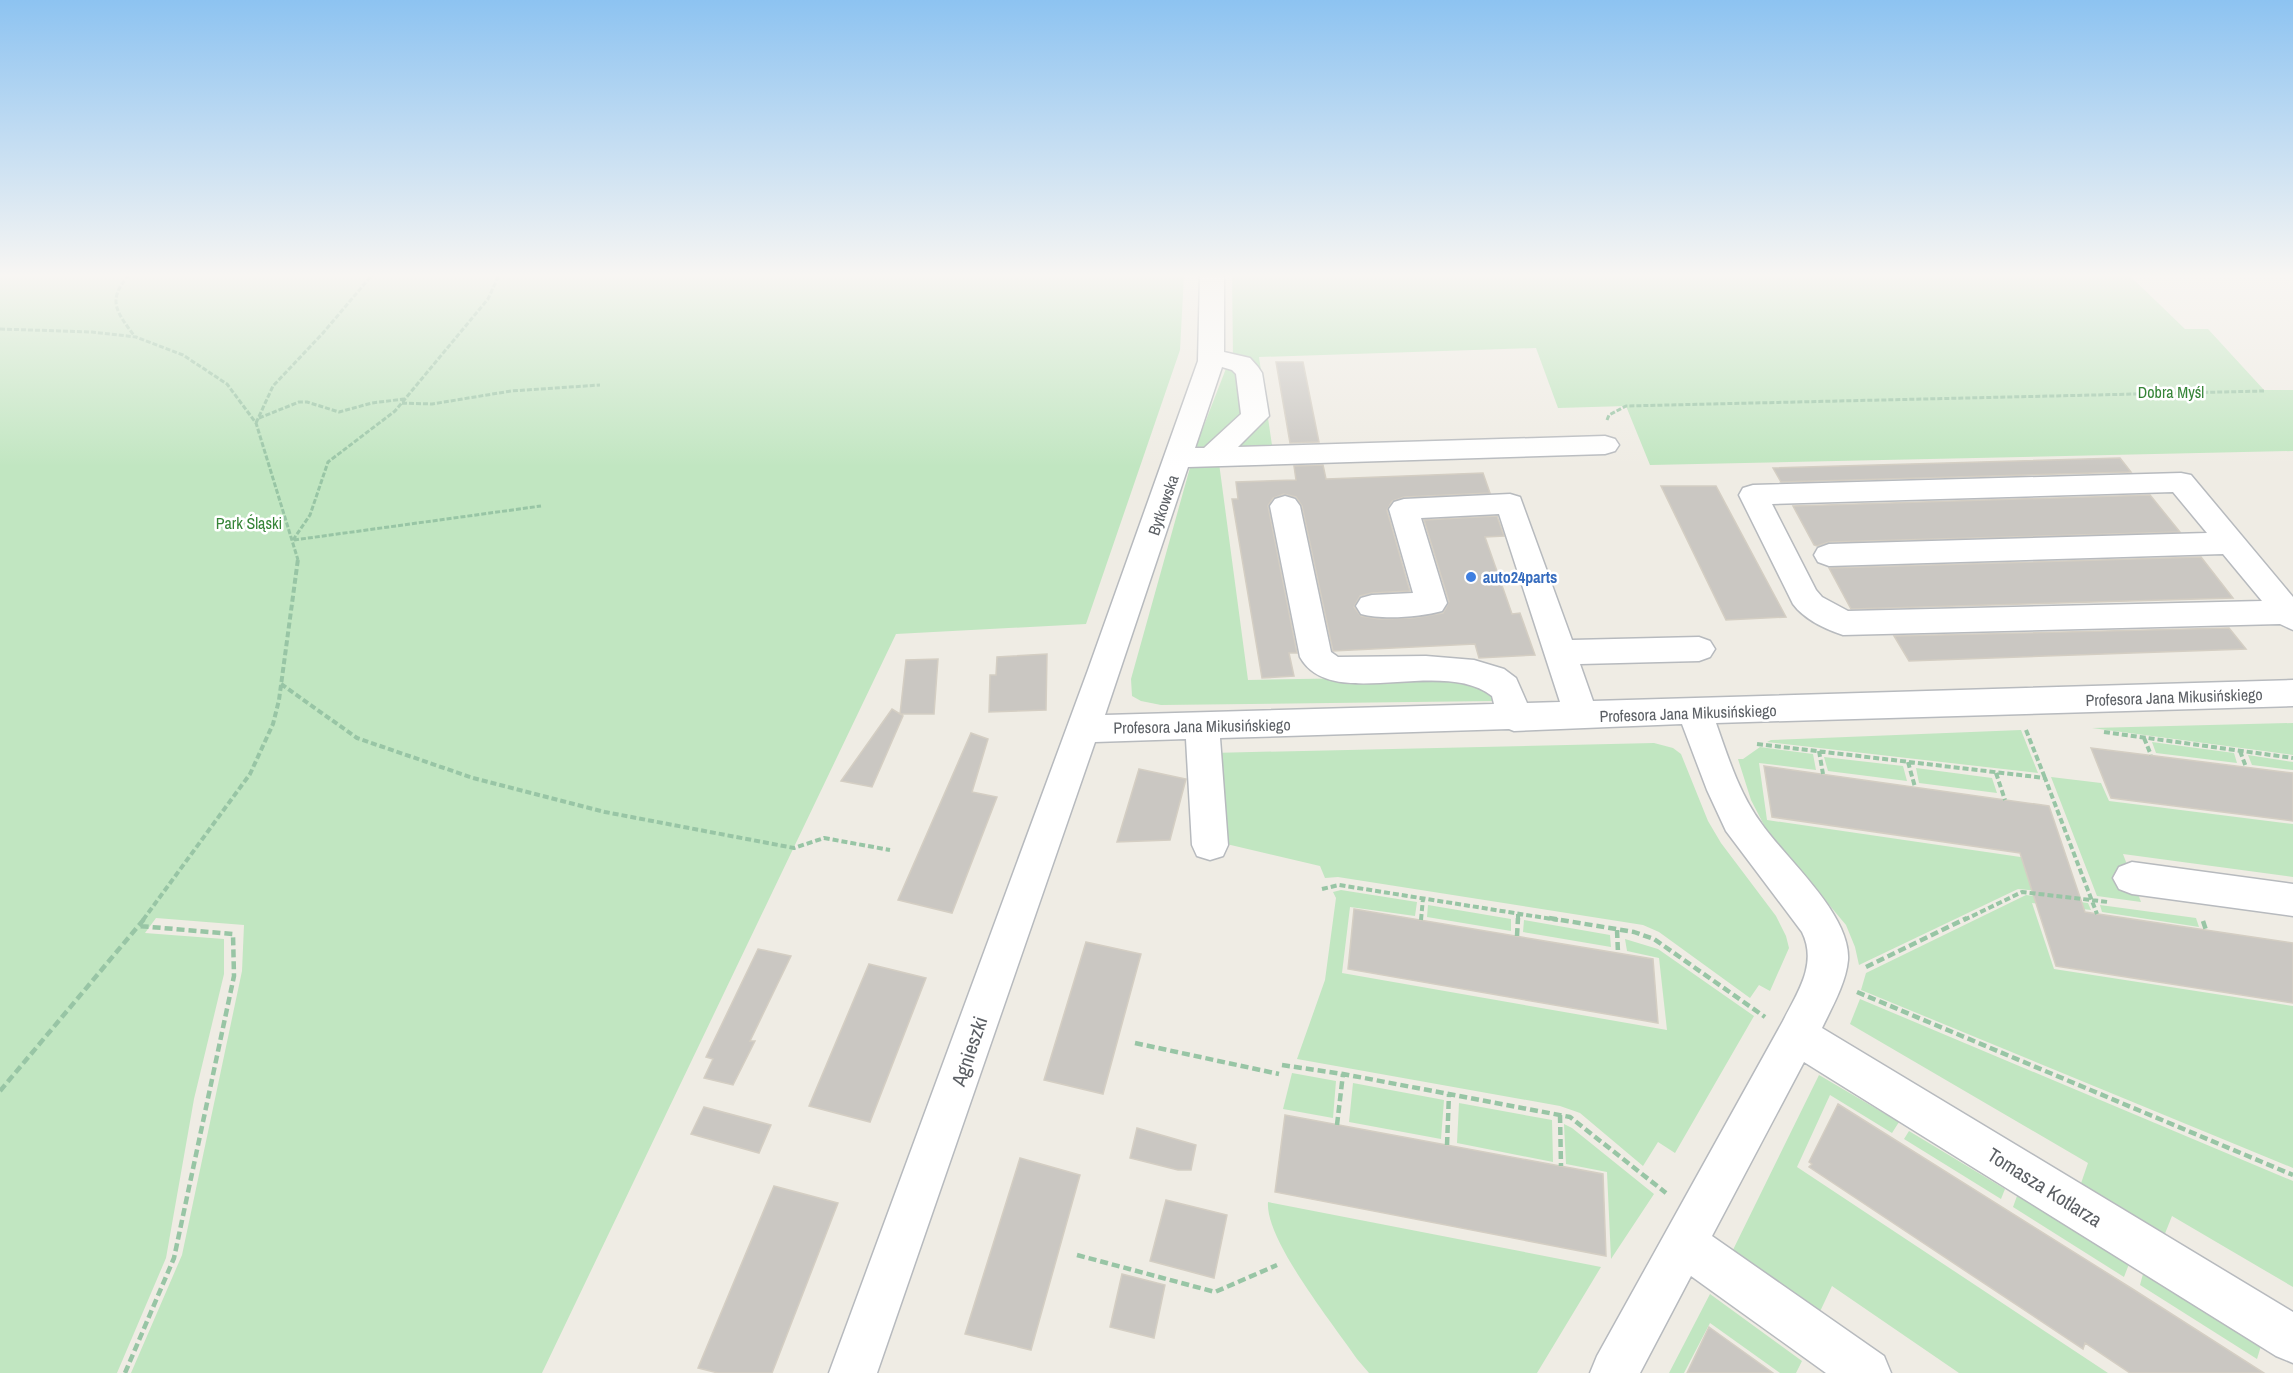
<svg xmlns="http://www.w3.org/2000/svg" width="2293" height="1373" font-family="'Archivo Narrow',sans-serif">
  <rect width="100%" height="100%" fill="#efece4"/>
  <path fill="#c1e6c1" d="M 0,275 L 1184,275 L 1180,350 L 1086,624 L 896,634 L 542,1373 L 131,1373 L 182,1255 L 242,971 L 244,925 L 156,918 L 145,933 L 224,939 L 224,974 L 194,1099 L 166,1258 L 117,1373 L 0,1373 Z
    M 1232,275 L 2129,275 L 2185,329 L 2208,329 L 2264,390 L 2293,390 L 2293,451 L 1650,465 L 1626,406 L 1558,408 L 1536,348 L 1259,357 L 1273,452 L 1226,453 L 1262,417 L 1233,357 Z
    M 1227,366 L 1236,367 L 1247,414 L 1206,451 L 1194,451 Z
    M 1219,463 L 1248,680 L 1477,676 L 1491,688 L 1494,701 L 1161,705 L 1141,701 L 1132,696 L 1131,679 L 1191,464 Z
    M 2293,723 L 2293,755 L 2092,728 Z
    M 2021,730 L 2038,773 L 1767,742 L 1771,740 Z
    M 2152,742 L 2234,753 L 2237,763 L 2156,753 Z
    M 1654,743 L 1673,748 L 1681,754 L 1708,821 L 1721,843 L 1776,916 L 1786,936 L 1789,948 L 1770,991 L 1759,985 L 1750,998 L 1659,932 L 1643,925 L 1338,877 L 1325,878 L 1320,866 L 1218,842 L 1211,753 Z
    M 1760,747 L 1813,754 L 1816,770 L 1759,763 L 1767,820 L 2068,864 L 2079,895 L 2018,889 L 1859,965 L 1855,947 L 1846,925 L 1767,831 L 1751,800 L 1738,759 L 1743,759 Z
    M 2248,755 L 2293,762 L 2293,770 L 2252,765 Z
    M 1824,757 L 1903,766 L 1907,781 L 1828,771 Z
    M 1916,768 L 1992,778 L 1997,793 L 1919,783 Z
    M 2051,777 L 2101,783 L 2109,801 L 2293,824 L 2293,877 L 2123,854 L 2141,902 L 2097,896 Z
    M 1341,890 L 1417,902 L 1415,916 L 1350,907 L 1342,973 L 1667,1030 L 1659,958 L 1627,951 L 1625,939 L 1658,949 L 1754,1016 L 1675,1153 L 1658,1142 L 1643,1166 L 1580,1113 L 1560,1106 L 1297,1059 L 1325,980 L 1336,898 L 1333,892 Z
    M 2026,895 L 2088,903 L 2091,910 L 2032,903 L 2054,969 L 2293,1006 L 2293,1168 L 1861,990 L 1866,973 Z
    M 1428,905 L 1511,919 L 1511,931 L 1427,917 Z
    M 2100,905 L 2196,918 L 2199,927 L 2102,912 Z
    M 1524,920 L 1610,935 L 1611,947 L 1523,932 Z
    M 1860,999 L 2293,1181 L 2293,1287 L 2172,1216 L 2160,1246 L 2077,1195 L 2088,1163 L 1850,1024 Z
    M 1292,1073 L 1336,1081 L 1333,1118 L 1283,1109 Z
    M 1819,1075 L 1899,1122 L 1892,1133 L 1830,1095 L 1797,1167 L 2108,1373 L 1959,1373 L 1832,1286 L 1816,1320 L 1729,1258 Z
    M 1353,1083 L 1444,1100 L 1441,1139 L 1349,1122 Z
    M 1459,1103 L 1552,1120 L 1553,1162 L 1457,1143 Z
    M 1564,1124 L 1572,1128 L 1654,1194 L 1611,1259 L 1607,1172 L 1566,1164 Z
    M 1909,1131 L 2005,1189 L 2001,1199 L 1904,1139 Z
    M 2017,1196 L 2129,1264 L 2124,1277 L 2013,1207 Z
    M 1268,1202 L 1601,1267 L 1537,1373 L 1369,1373 L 1357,1359 C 1334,1325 1265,1240 1268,1202 Z
    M 2143,1274 L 2261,1346 L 2257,1359 L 2140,1285 Z
    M 1710,1294 L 1802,1361 L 1796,1373 L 1780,1373 L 1710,1323 L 1684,1373 L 1669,1373 Z"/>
  <path fill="#cac7c2" stroke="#d4cec3" stroke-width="1.5" d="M 1276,362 L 1303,362 L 1319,442 L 1290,443 Z
    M 2120,458 L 2131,472 L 1781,482 L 1773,468 Z
    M 1323,465 L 1326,479 L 1483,473 L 1490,493 L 1404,497 L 1392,501 L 1387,510 L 1410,591 L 1372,593 L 1360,596 L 1354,607 L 1361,616 L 1379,619 L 1413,618 L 1443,613 L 1449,602 L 1424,520 L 1497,516 L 1504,536 L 1485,537 L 1512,614 L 1520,613 L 1535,655 L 1479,658 L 1475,644 L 1333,651 L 1302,506 L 1296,497 L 1284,494 L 1273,498 L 1268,506 L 1297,653 L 1289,653 L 1294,676 L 1262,678 L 1232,499 L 1238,499 L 1236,482 L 1296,480 L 1294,466 Z
    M 1661,486 L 1716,486 L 1786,617 L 1726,620 Z
    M 2150,495 L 2180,532 L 1829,542 L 1817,546 L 1814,545 L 1793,506 Z
    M 2201,557 L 2233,598 L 1851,609 L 1829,568 Z
    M 2229,628 L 2246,649 L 1909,661 L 1894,636 Z
    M 1047,654 L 1046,710 L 989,712 L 990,675 L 996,675 L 997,657 Z
    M 938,659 L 934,714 L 901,714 L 903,716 L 872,787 L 841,781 L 892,709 L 900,714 L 906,660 Z
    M 971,733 L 988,739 L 972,792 L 997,797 L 952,913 L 898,900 Z
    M 2091,748 L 2293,773 L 2293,821 L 2111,798 Z
    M 1764,766 L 2049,806 L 2085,912 L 2293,943 L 2293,1003 L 2056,966 L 2020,853 L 1772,817 Z
    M 1139,769 L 1186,779 L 1170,840 L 1117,842 Z
    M 1354,909 L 1653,959 L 1658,1023 L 1348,969 Z
    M 1086,942 L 1141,954 L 1103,1094 L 1044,1080 Z
    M 758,949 L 791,956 L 750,1041 L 755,1041 L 733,1085 L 704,1078 L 713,1059 L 706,1057 Z
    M 869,964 L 926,978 L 870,1122 L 809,1106 Z
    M 1838,1104 L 2131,1288 L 2264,1373 L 2130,1373 L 2085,1343 L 2083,1349 L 1809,1167 L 1812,1164 L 1809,1162 Z
    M 704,1107 L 771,1125 L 759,1153 L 691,1134 Z
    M 1285,1115 L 1603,1174 L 1606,1256 L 1275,1192 Z
    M 1137,1128 L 1196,1145 L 1191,1170 L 1178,1170 L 1130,1158 Z
    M 1020,1158 L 1080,1175 L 1031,1350 L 965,1334 Z
    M 774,1186 L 838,1203 L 772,1373 L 718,1373 L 698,1368 Z
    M 1166,1200 L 1227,1215 L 1214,1278 L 1150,1261 Z
    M 1122,1274 L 1165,1285 L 1154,1338 L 1110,1327 Z
    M 1709,1327 L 1773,1373 L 1687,1373 Z"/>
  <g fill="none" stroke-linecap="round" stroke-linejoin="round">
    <defs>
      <path id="minor" d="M 1200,275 L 1224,275 L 1224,352 L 1250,358 L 1258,367 L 1262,373 L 1269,416 L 1238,447 L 1605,436 L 1615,439 L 1619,445 L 1615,451 L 1605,454 L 1188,467 L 1105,715 L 1494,704 L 1492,696 C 1441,656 1331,713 1300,657 L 1270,506 L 1275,499 L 1285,496 L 1295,499 L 1300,506 L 1331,652 L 1338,657 L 1426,656 L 1474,660 L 1504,669 L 1516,678 L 1527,703 L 1560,702 L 1499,514 L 1421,518 L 1447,603 L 1442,611 C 1421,617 1382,620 1361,614 L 1356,606 L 1361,598 L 1372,595 L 1413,593 L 1389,509 L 1394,502 L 1404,499 L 1510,494 L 1520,497 L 1572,640 L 1699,637 L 1710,641 L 1715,649 L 1710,657 L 1699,661 L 1580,664 L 1593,701 L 2293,680 L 2293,706 L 1716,723 C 1728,757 1739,793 1761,823 C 1785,858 1851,914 1848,960 C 1846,983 1832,1007 1822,1028 L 2293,1312 L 2293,1363 L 2276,1356 L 1804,1062 L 1712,1236 L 1884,1356 L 1891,1373 L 1826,1373 L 1691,1276 L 1640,1373 L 1590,1373 L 1597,1356 L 1783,1021 C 1797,993 1818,964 1802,932 L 1726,831 L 1707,790 L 1682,724 L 1514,731 L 1509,729 L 1220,738 L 1228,845 L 1223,856 L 1210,860 L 1197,856 L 1192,845 L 1186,739 L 1095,742 L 877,1373 L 829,1373 L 1088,670 L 1198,361 ZM 1222,367 L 1232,370 L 1236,374 L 1241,414 L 1204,448 L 1195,448 Z
        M 2181,473 L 2191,475 L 2293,597 L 2293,630 L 2280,624 L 1843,635 C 1825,629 1804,619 1793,604 L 1739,495 L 1743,488 L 1753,485 ZM 2173,492 L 2207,533 L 1829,544 L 1818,548 L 1814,555 L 1818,562 L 1829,566 L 2223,554 L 2262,601 L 1848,611 L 1822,597 L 1816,590 L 1772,504 Z
        M 2132,862 L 2293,884 L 2293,916 L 2132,894 L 2119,889 L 2113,878 L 2119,867 Z"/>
    </defs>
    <use href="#minor" stroke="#b7babe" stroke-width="3"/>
    <path stroke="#98c5a5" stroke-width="3" stroke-dasharray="5 2" stroke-linecap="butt" d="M 129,275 C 106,301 117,312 135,337
      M 0,329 L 92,332 L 136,337 L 183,355 L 227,384 L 256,423 L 298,560
      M 402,403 L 432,404 L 511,391 L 600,385
      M 259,418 L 299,402 L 307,402 L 339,412 L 372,403 L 404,399
      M 1607,420 L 1609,415 L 1626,406 L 2264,391
      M 256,423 L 273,386 L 323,333 L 372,275
      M 293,540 L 310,515 L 328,462 L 395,411 L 488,299 L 499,275
      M 294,540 L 541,506"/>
    <path stroke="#98c5a5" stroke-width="4" stroke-dasharray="6 3" stroke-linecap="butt" d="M 281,684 L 357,738 L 473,778 L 605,812 L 794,848 L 824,838 L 890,850
      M 2026,730 L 2045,778
      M 2104,732 L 2293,758
      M 2144,738 L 2151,755
      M 1757,744 L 2045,778 L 2097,914
      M 1819,751 L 1823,774
      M 2240,751 L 2246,767
      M 1908,762 L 1915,787
      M 1996,773 L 2005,800
      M 1322,889 L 1339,885 L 1558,920
      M 143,920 L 250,774 L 273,724 L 279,700 L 298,559
      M 1421,920 L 1423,898
      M 1518,920 L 1518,913
      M 1964,920 L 2022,892 L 2108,902"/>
    <path stroke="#98c5a5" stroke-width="4.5" stroke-dasharray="8 4" stroke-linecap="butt" d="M 1549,918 L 1634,932 L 1654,939 L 1765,1017
      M 2203,921 L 2206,930
      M 1617,930 L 1618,953
      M 1517,936 L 1518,918
      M 1866,967 L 1967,918
      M 1857,992 L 2293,1175
      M 1135,1043 L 1279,1074
      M 1282,1065 L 1343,1074 L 1570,1117 L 1666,1193
      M 0,1091 L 145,918
      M 1560,1115 L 1561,1166
      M 1337,1125 L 1343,1074
      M 1447,1145 L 1449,1094
      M 1077,1255 L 1215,1292 L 1277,1265
      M 125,1373 L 174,1258 L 234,976 L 233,934 L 139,926"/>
    <use href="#minor" fill="#fff" fill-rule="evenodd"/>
  </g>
  <linearGradient id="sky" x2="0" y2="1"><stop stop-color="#8dc3f1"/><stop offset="0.59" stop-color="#f8f6f3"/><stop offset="1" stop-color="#f8f6f3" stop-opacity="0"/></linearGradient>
  <rect width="2293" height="467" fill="url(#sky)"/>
  <circle fill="#3f7fe0" stroke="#fff" stroke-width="2" cx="1471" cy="577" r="6"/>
  <g text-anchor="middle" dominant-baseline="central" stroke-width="5" stroke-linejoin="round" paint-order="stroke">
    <g font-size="16" fill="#358437" stroke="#fff">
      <text x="2171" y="392">Dobra Myśl</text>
      <text x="249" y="523">Park Śląski</text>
    </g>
    <g font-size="16" fill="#5c6065" stroke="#fff">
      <text transform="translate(1163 505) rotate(-71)">Bytkowska</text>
      <text transform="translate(2174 697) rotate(-2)">Profesora Jana Mikusińskiego</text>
      <text transform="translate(1688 713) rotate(-2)">Profesora Jana Mikusińskiego</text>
      <text transform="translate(1202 726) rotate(-1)">Profesora Jana Mikusińskiego</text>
    </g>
    <g font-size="16" font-weight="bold" fill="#366cbe" stroke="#fff" text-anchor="start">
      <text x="1483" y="577">auto24parts</text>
    </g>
    <g font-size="20" fill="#5c6065" stroke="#fff">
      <text transform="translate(969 1051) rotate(-71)">Agnieszki</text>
      <text transform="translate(2045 1187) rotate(32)">Tomasza Kotlarza</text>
    </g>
  </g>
</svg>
